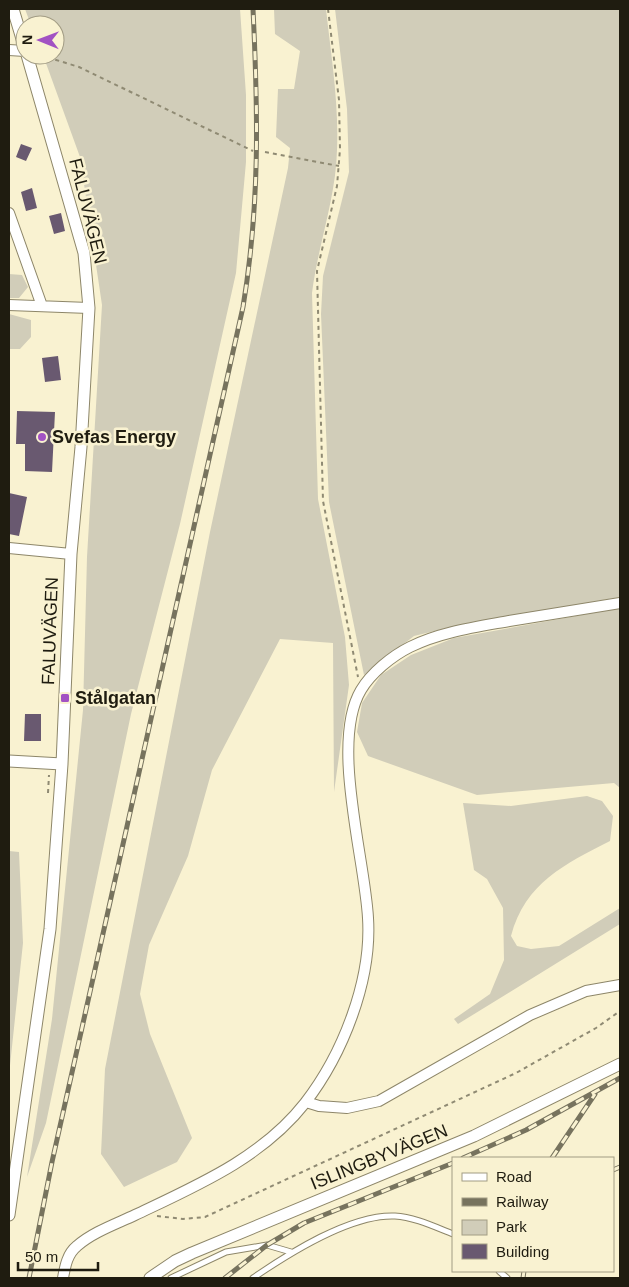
<svg xmlns="http://www.w3.org/2000/svg" width="629" height="1287" font-family="Arial,sans-serif">
  <rect width="100%" height="100%" fill="#f9f2d1"/>
  <path fill="#d1cdb9" d="M 25,9 L 240,9 L 246,95 L 246,162 L 236,273 L 180,524 L 131,714 L 46,1123 L 27,1177 L 52,1019 L 83,710 L 87,557 L 102,305 L 80,157 L 43,55 L 55,55 L 55,25 L 31,25 Z
    M 274,9 L 326,9 C 331,55 339,103 337,150 C 336,198 318,245 312,293 L 318,499 L 345,637 L 349,685 L 334,792 L 333,643 L 280,639 L 212,770 L 188,856 L 149,945 L 140,994 L 150,1034 L 192,1138 L 177,1162 L 124,1187 L 101,1154 L 105,1069 L 210,532 L 288,168 L 290,148 L 276,137 L 278,89 L 294,89 L 300,51 L 275,34 Z
    M 335,9 L 620,9 L 620,597 L 455,626 L 414,636 L 364,675 L 329,502 L 321,314 L 323,276 L 349,172 L 347,109 Z
    M 9,274 L 22,275 L 28,287 L 19,298 L 9,298 Z
    M 9,314 L 31,320 L 31,337 L 20,349 L 9,349 Z
    M 620,608 L 620,788 L 614,783 L 477,795 L 368,756 L 357,732 L 362,703 L 381,675 L 411,655 L 454,638 Z
    M 587,796 L 602,801 L 613,816 L 610,841 C 565,864 525,883 511,936 L 517,946 L 531,949 L 559,946 L 620,908 L 620,924 L 458,1024 L 454,1019 L 490,994 L 504,960 L 503,908 L 487,879 L 474,870 L 463,803 L 511,806 Z
    M 9,851 L 19,852 L 23,943 L 9,1075 Z"/>
  <path fill="#695970" d="M 21,144 L 32,148 L 26,161 L 16,157 Z
    M 32,188 L 37,208 L 26,211 L 21,192 Z
    M 61,213 L 65,231 L 54,234 L 49,216 Z
    M 58,356 L 61,380 L 45,382 L 42,358 Z
    M 17,411 L 55,412 L 52,472 L 25,471 L 25,444 L 16,444 Z
    M 9,493 L 27,497 L 19,536 L 9,534 Z
    M 25,714 L 41,714 L 41,741 L 24,741 Z"/>
  <g fill="none" stroke-linecap="round" stroke-linejoin="round">
    <defs>
      <path id="service" d="M 499,1271 L 507,1278
        M 171,1278 L 226,1252 L 267,1245 L 291,1252
        M 253,1278 C 288,1254 350,1214 395,1216 C 414,1217 435,1227 453,1234"/>
      <path id="minor" d="M 9,50 L 25,51
        M 9,213 L 42,306
        M 9,305 L 89,308
        M 9,548 L 71,554
        M 306,1102 L 319,1106 L 347,1108 L 379,1101 L 530,1015 L 586,991 L 620,985
        M 63,1278 C 65,1267 67,1254 77,1246 C 93,1232 116,1224 135,1215 C 196,1186 262,1158 305,1103 C 343,1054 372,980 368,918 C 365,859 330,742 361,690 C 371,673 392,656 410,647 C 440,632 476,627 509,621 C 546,615 583,609 620,603"/>
      <path id="tertiary" d="M 13,9 L 25,49
        M 9,761 L 62,764
        M 9,1215 L 50,929 L 62,764 L 71,554 L 81,447 L 89,308 L 84,253 L 27,55
        M 150,1278 L 175,1261 L 192,1253 L 474,1136 L 620,1064"/>
    </defs>
    <use href="#service" stroke="#8d8669" stroke-width="7"/>
    <use href="#minor" stroke="#8d8669" stroke-width="12"/>
    <use href="#tertiary" stroke="#8d8669" stroke-width="13"/>
    <path stroke="#8f8a73" stroke-width="2" stroke-dasharray="4 4" stroke-linecap="butt" d="M 328,9 L 339,100 L 340,149 L 337,186 L 317,271 L 323,501 L 358,677
      M 40,55 L 79,67 L 253,151
      M 265,152 L 339,166
      M 48,793 L 49,775
      M 157,1216 L 183,1219 L 205,1217 L 516,1073 L 596,1028 L 620,1011"/>
    <use href="#service" stroke="#fff" stroke-width="5"/>
    <use href="#minor" stroke="#fff" stroke-width="10"/>
    <use href="#tertiary" stroke="#fff" stroke-width="11"/>
    <defs>
      <path id="rail" d="M 463,1158 L 526,1130 L 620,1078
        M 552,1158 L 595,1094
        M 613,1170 L 620,1167
        M 29,1278 L 52,1162 L 243,307 C 260,204 258,113 253,9
        M 225,1278 L 267,1245 L 304,1223 L 453,1163
        M 523,1278 L 524,1271"/>
    </defs>
    <use href="#rail" stroke="#77735e" stroke-width="5"/>
    <use href="#rail" stroke="#f9f2d1" stroke-width="3" stroke-dasharray="9" stroke-linecap="butt"/>
  </g>
  <g fill="#a252c3" stroke="#f9f2d1" stroke-width="2">
    <circle cx="42" cy="437" r="5"/>
    <rect x="60" y="693" width="10" height="10" rx="2.5"/>
  </g>
  <g text-anchor="middle" dominant-baseline="central" stroke-width="5" stroke-linejoin="round" paint-order="stroke">
    <g font-size="18" fill="#1f1c10" stroke="#f9f2d1">
      <text transform="translate(88 211) rotate(76)">FALUVÄGEN</text>
      <text transform="translate(50 631) rotate(-88)">FALUVÄGEN</text>
      <text transform="translate(379 1157) rotate(-22)">ISLINGBYVÄGEN</text>
    </g>
    <g font-size="18" font-weight="bold" fill="#1f1c10" stroke="#f9f2d1" text-anchor="start">
      <text x="52" y="437">Svefas Energy</text>
      <text x="75" y="698">Stålgatan</text>
    </g>
  </g>
  <rect width="629" height="1287" fill="none" stroke="#1f1c10" stroke-width="20"/>
  <rect x="452" y="1157" width="162" height="115" fill="#f9f2d1" stroke="#a29c84"/>
  <rect x="462" y="1173" width="25" height="8" fill="#ffffff" stroke="#a29c84"/>
  <text x="496" y="1182" font-size="15" fill="#1f1c10">Road</text>
  <rect x="462" y="1198" width="25" height="8" fill="#77735e" stroke="#a29c84"/>
  <text x="496" y="1207" font-size="15" fill="#1f1c10">Railway</text>
  <rect x="462" y="1220" width="25" height="15" fill="#d1cdb9" stroke="#a29c84"/>
  <text x="496" y="1232" font-size="15" fill="#1f1c10">Park</text>
  <rect x="462" y="1244" width="25" height="15" fill="#695970" stroke="#a29c84"/>
  <text x="496" y="1257" font-size="15" fill="#1f1c10">Building</text>
  <g transform="translate(40 40) rotate(271)"><circle r="24" fill="#f9f2d1" stroke="#a29c84"/>
  <path d="M0-4L9 19L0 12L-9 19Z" fill="#a252c3"/>
  <text y="-8" font-size="14" font-weight="bold" text-anchor="middle" fill="#1f1c10">N</text>
  </g>
  <path d="M18 1262v8h80v-8" fill="none" stroke="#1f1c10" stroke-width="2.5"/>
  <text x="25" y="1262" font-size="15" fill="#1f1c10" stroke="#f9f2d1" stroke-width="4" paint-order="stroke">50 m</text>
</svg>
